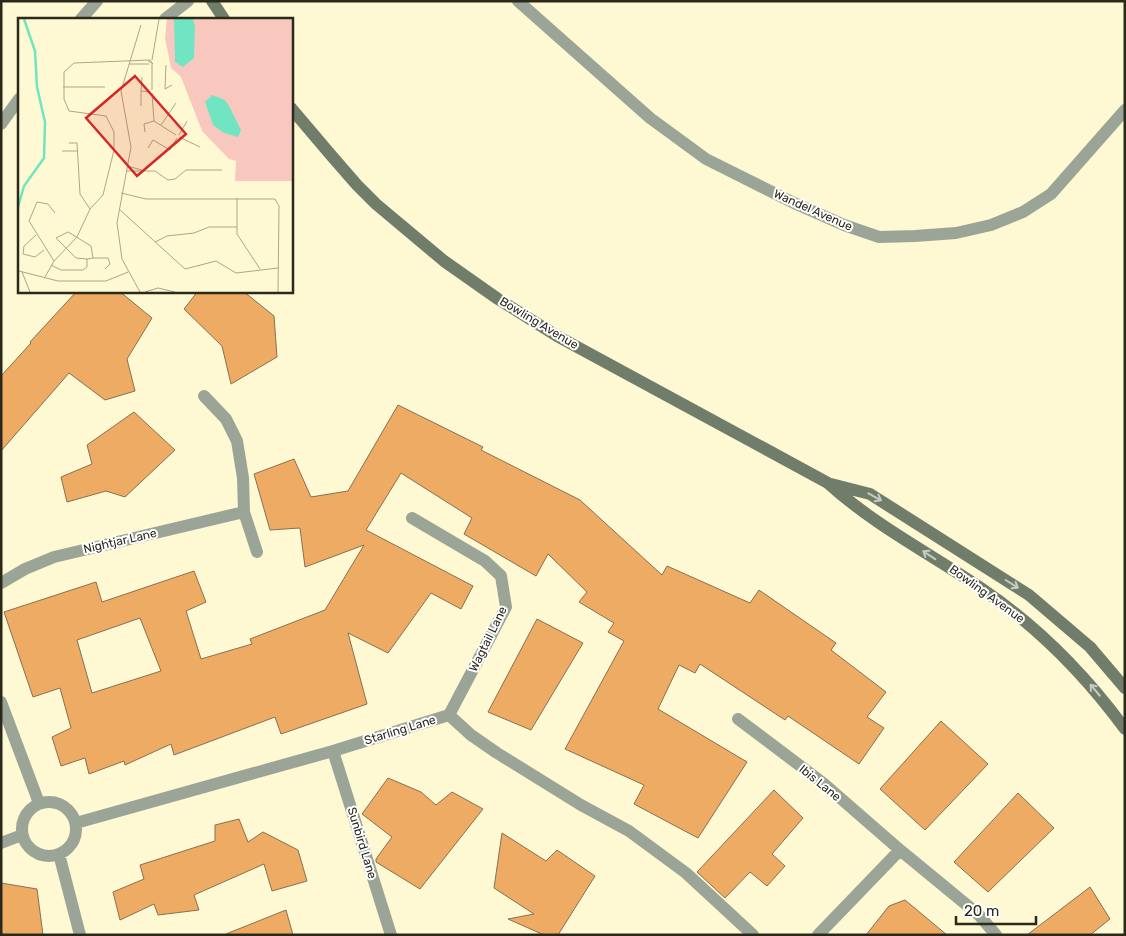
<svg xmlns="http://www.w3.org/2000/svg" width="1126" height="936" font-family="Rubik,sans-serif">
  <rect width="100%" height="100%" fill="#fef9d3"/>
  <path fill="#eeab63" stroke="#886f55" fill-rule="evenodd" d="M 77,291 L 119,291 L 152,318 L 127,359 L 135,391 L 105,400 L 69,373 L 1,451 L 1,376 L 31,343 L 30,342 Z
    M 198,291 L 243,291 L 274,316 L 277,357 L 231,384 L 222,346 L 184,309 Z
    M 398,405 L 483,447 L 481,450 L 580,500 L 662,575 L 667,566 L 750,603 L 759,590 L 836,643 L 831,650 L 886,692 L 867,717 L 884,728 L 859,764 L 788,716 L 785,720 L 700,664 L 695,673 L 679,665 L 658,709 L 747,762 L 698,838 L 634,804 L 644,785 L 565,749 L 624,641 L 608,632 L 614,623 L 579,602 L 587,592 L 548,554 L 536,576 L 464,534 L 472,518 L 401,473 L 366,530 L 473,586 L 461,609 L 431,593 L 388,653 L 348,633 L 367,704 L 281,734 L 275,717 L 174,755 L 171,744 L 125,765 L 124,761 L 89,774 L 85,758 L 61,766 L 52,737 L 71,728 L 60,688 L 33,697 L 4,612 L 96,582 L 102,602 L 194,571 L 206,602 L 186,611 L 201,659 L 252,644 L 250,639 L 325,610 L 364,545 L 305,567 L 300,528 L 270,530 L 254,474 L 294,459 L 311,497 L 348,491 ZM 140,618 L 161,671 L 92,693 L 77,640 Z
    M 134,412 L 175,450 L 125,497 L 106,491 L 67,502 L 61,477 L 92,464 L 87,445 Z
    M 537,619 L 583,643 L 531,730 L 488,712 Z
    M 941,721 L 988,764 L 925,830 L 880,789 Z
    M 388,778 L 421,792 L 436,805 L 452,792 L 483,809 L 420,889 L 376,862 L 376,859 L 392,837 L 362,814 Z
    M 774,790 L 803,818 L 772,854 L 785,866 L 767,886 L 750,872 L 725,898 L 697,872 Z
    M 1018,793 L 1054,828 L 988,892 L 954,862 Z
    M 239,819 L 248,842 L 263,832 L 298,850 L 307,881 L 272,891 L 264,864 L 194,895 L 199,910 L 158,915 L 154,904 L 120,920 L 113,892 L 144,879 L 140,865 L 215,841 L 215,825 Z
    M 502,833 L 546,861 L 557,850 L 595,876 L 558,935 L 544,935 L 508,919 L 534,914 L 494,888 Z
    M 1,883 L 37,889 L 43,935 L 1,935 Z
    M 1090,887 L 1110,919 L 1090,935 L 1027,935 Z
    M 905,900 L 947,935 L 866,935 L 889,906 Z
    M 286,910 L 293,935 L 226,935 L 226,934 Z"/>
  <g fill="none" stroke-linecap="round" stroke-linejoin="round">
    <path stroke="#9ba597" stroke-width="12" d="M 518,1 L 650,118 L 706,159 L 794,203 L 844,225 L 879,237 L 915,236 L 956,233 L 991,225 L 1023,212 L 1051,194 L 1125,110
      M 81,19 L 97,1
      M 165,19 L 188,1
      M 1,124 L 19,99
      M 244,512 L 257,552
      M 412,518 L 485,561 L 501,576 L 506,607 L 449,715
      M 1,583 L 25,569 L 54,557 L 244,512 L 243,478 L 237,441 L 226,419 L 204,396
      M 1,702 L 39,803
      M 738,719 L 823,783 L 900,850
      M 333,751 L 391,935
      M22 829a27 27 0 1 1 54 0a27 27 0 1 1-54 0Z
      M 76,823 L 333,751 L 449,715 L 471,735 L 497,753 L 581,805 L 629,831 L 686,873 L 753,935
      M 1,843 L 22,835
      M 59,854 L 80,935
      M 818,935 L 900,850 L 979,915 L 996,935"/>
    <path stroke="#707d6a" stroke-width="12" d="M 212,1 L 224,19
      M 291,108 L 330,154 L 357,185 L 376,204 L 444,261 L 498,299 L 557,336 L 828,483 C 875,526 933,555 985,591 C 1039,628 1086,676 1125,729
      M 831,484 L 870,494 L 1029,595 L 1090,647 L 1125,688"/>
  </g>
  <defs><path id="oneway-shaft" d="M-6 0H5M1.5-3L5.5 0L1.5 3" fill="none" stroke-width="1.6" stroke-linecap="round" stroke-linejoin="round" transform="scale(1.25)"/></defs>
  <g stroke="#c6cbc3">
    <use href="#oneway-shaft" transform="translate(875 497) rotate(29)"/>
    <use href="#oneway-shaft" transform="translate(929 555) rotate(-147)"/>
    <use href="#oneway-shaft" transform="translate(1012 584) rotate(32)"/>
    <use href="#oneway-shaft" transform="translate(1095 690) rotate(-130)"/>
  </g>
  <g text-anchor="middle" dominant-baseline="central" stroke-width="4" stroke-linejoin="round" paint-order="stroke">
    <g font-size="12" fill="#2b291b" stroke="#fff">
      <text transform="translate(813 210) rotate(24)">Wandel Avenue</text>
      <text transform="translate(539 323) rotate(31)">Bowling Avenue</text>
      <text transform="translate(120 541) rotate(-13)">Nightjar Lane</text>
      <text transform="translate(987 594) rotate(36)">Bowling Avenue</text>
      <text transform="translate(488 639) rotate(-64)">Wagtail Lane</text>
      <text transform="translate(400 730) rotate(-17)">Starling Lane</text>
      <text transform="translate(820 783) rotate(39)">Ibis Lane</text>
      <text transform="translate(362 843) rotate(73)">Sunbird Lane</text>
    </g>
  </g>
  <g transform="translate(18 18)">
    <rect width="275" height="275" fill="#fef9d3"/>
    <path d="M 149,1 L 275,1 L 275,163 L 217,163 L 218,143 L 211,141 L 184,113 L 163,59 L 153,50 L 147,20 Z" fill="#f8c8be"/>
    <path d="M 156,1 L 175,1 L 177,9 L 176,40 L 165,49 L 157,44 ZM 194,77 L 207,82 L 211,88 L 223,112 L 220,119 L 206,115 L 195,107 L 187,84 Z" fill="#71e5c1"/>
    <path fill="none" stroke="#71e5c1" stroke-width="2.5" d="M 0,189 L 6,168 L 26,140 L 27,104 L 19,69 L 17,33 L 6,1"/>
    <path fill="none" stroke="#aaa689" stroke-width="1" d="M 134,42 L 141,1M 111,46 L 131,46M 148,47 L 147,71 L 154,67M 124,59 L 123,73 L 132,74M 45,69 L 87,69M 134,72 L 134,46M 123,73 L 123,88M 134,75 L 136,103 L 158,117M 143,107 L 158,85M 127,114 L 126,106 L 136,103M 161,117 L 169,103M 161,119 L 182,129M 51,125 L 59,125 L 62,176 L 72,191M 130,130 L 135,122 L 152,132 L 159,120M 44,133 L 60,133M 109,148 L 124,152M 108,153 L 137,153 L 150,162 L 157,161 L 168,152 L 204,152M 103,175 L 128,181 L 257,181 L 261,188 L 260,274M 219,180 L 219,216 L 242,251M 101,191 L 167,251 L 198,243 L 218,255 L 260,250M 18,217 L 6,228 L 5,236 L 17,239 L 26,232M 137,224 L 149,218 L 176,215 L 191,209 L 219,209M 75,240 L 73,228 L 50,214 L 38,220 L 58,240 L 69,241 L 75,240 L 90,240 L 92,246 L 87,251M 36,243 L 11,203 L 19,184 L 30,186 L 37,195M 33,247 L 43,252 L 65,252 L 69,249 L 69,241M 1,253 L 40,263 L 88,263 L 110,254M 4,254 L 12,274M 27,259 L 36,243 L 59,219 L 72,191 L 85,177 L 96,132 L 96,114 L 88,98 L 51,93 L 46,81 L 46,54 L 56,45 L 132,42 L 135,46 L 130,43M 122,274 L 104,241 L 99,205 L 113,129 L 103,73 L 123,7M 127,274 L 140,270 L 157,274"/>
    <path fill="#d62828" fill-opacity="0.15" stroke="#d62828" stroke-width="2.5" d="M 117,58 L 168,116 L 119,158 L 68,100 Z"/>
    <rect width="275" height="275" fill="none" stroke="#2b291b" stroke-width="2.5"/>
  </g>
  <rect width="1126" height="936" fill="none" stroke="#2b291b" stroke-width="5"/>
  <path d="M956 916v8h80v-8" fill="none" stroke="#2b291b" stroke-width="2.5"/>
  <text x="964" y="916" font-size="15" fill="#2b291b" stroke="#ffffff" stroke-width="4" paint-order="stroke">20 m</text>
</svg>
